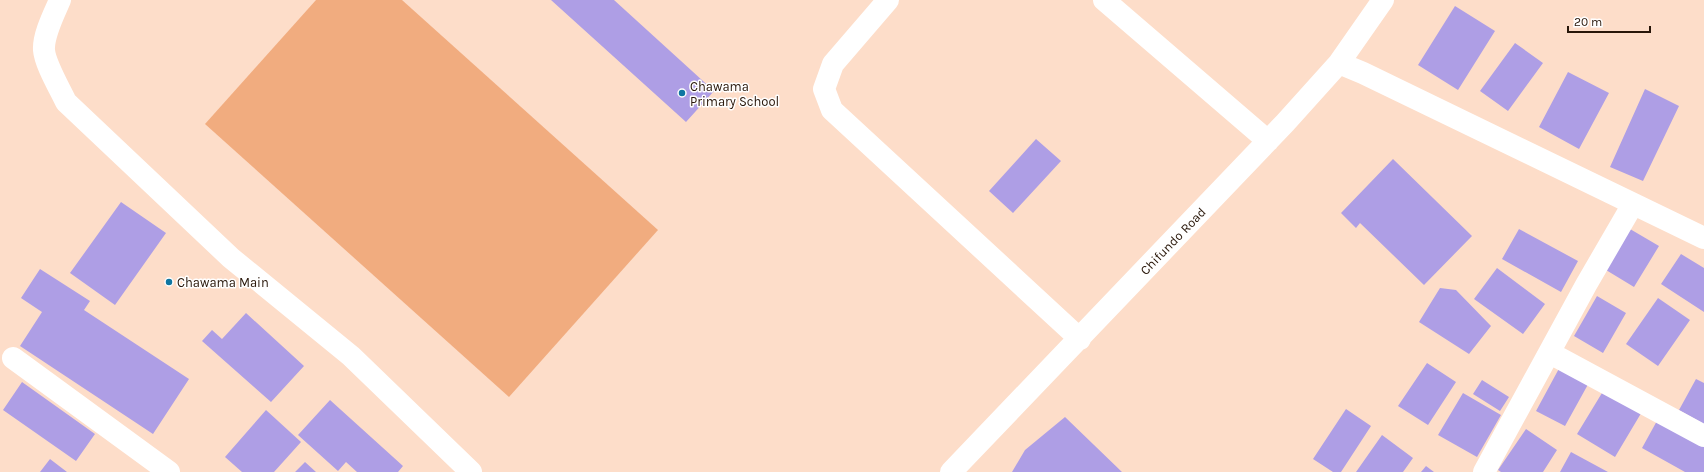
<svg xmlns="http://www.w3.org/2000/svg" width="1704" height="472" font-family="Karla,sans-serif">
  <rect width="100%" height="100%" fill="#fdddc9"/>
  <path fill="#f1ac7f" d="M 316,0 L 402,0 L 658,230 L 509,397 L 205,124 Z"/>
  <path fill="#ae9ee5" d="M 551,0 L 614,0 L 714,91 L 686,122 Z
    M 1455,6 L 1495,31 L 1458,90 L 1418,65 Z
    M 1515,43 L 1543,63 L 1508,111 L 1480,91 Z
    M 1568,72 L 1609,93 L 1579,149 L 1539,127 Z
    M 1645,89 L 1679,106 L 1643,181 L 1610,167 Z
    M 1036,139 L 1061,161 L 1013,213 L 989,191 Z
    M 1393,159 L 1472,236 L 1424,285 L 1360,223 L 1356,228 L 1341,213 Z
    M 121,202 L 166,233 L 115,305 L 70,273 Z
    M 1519,229 L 1578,261 L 1561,292 L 1502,259 Z
    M 1630,229 L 1659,246 L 1634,287 L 1606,270 Z
    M 1681,254 L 1704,268 L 1704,312 L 1661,284 Z
    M 1497,268 L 1545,304 L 1523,334 L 1474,299 Z
    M 40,269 L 90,301 L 84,310 L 189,379 L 153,434 L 20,346 L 42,312 L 21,298 Z
    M 1440,288 L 1456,290 L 1491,326 L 1469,354 L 1419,322 Z
    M 1597,296 L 1626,313 L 1603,353 L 1574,336 Z
    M 1658,298 L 1690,320 L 1658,366 L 1626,344 Z
    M 246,313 L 304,366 L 271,402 L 202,341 L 212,330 L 222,339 Z
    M 1427,363 L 1456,382 L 1428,425 L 1398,406 Z
    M 1562,363 L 1591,379 L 1565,426 L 1536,411 Z
    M 1696,379 L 1704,383 L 1704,424 L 1679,410 Z
    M 1482,380 L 1509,397 L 1500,411 L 1473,394 Z
    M 22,382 L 95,434 L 76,461 L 3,410 Z
    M 1605,388 L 1643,410 L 1615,457 L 1577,434 Z
    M 1463,393 L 1501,415 L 1477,457 L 1438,435 Z
    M 330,400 L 403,466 L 398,472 L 357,472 L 346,462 L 338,471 L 298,435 Z
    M 1346,409 L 1371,426 L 1341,472 L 1333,472 L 1313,459 Z
    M 266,410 L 301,442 L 274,472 L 242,472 L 225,457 Z
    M 1065,417 L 1122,472 L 1012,472 L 1025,450 Z
    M 1658,419 L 1704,443 L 1704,472 L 1685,472 L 1642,448 Z
    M 1526,429 L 1557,450 L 1543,472 L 1501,472 L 1498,470 Z
    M 1382,435 L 1413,458 L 1403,472 L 1356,472 Z
    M 1571,452 L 1608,472 L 1560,472 Z
    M 50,459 L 67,472 L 40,472 Z
    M 305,462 L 316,472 L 295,472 Z
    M 1426,466 L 1434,472 L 1421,472 Z"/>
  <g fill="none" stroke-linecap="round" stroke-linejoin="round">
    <path stroke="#fff" stroke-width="22" d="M 60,0 C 54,14 43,35 44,50 C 45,64 60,89 66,102 L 231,258 L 351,356 L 471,472
      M 888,0 L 833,64 L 824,89 L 832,110 L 1080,339
      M 1104,0 L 1268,141
      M 1339,63 L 1363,73 L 1704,238
      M 1550,353 L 1704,436
      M 13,358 L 169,472
      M 951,472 L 1285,123 L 1339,63 L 1383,0
      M 1484,472 L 1586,285 L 1633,204"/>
  </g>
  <g fill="#0f76a2" stroke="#fff" stroke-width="1.5">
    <circle cx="682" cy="93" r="4"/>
    <circle cx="169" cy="282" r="4"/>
  </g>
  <g text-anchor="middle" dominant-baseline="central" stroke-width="3" stroke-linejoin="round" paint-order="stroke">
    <g font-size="13" fill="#281609" stroke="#fff" text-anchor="start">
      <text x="690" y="86">Chawama<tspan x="690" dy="15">Primary School</tspan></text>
      <text x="177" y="282">Chawama Main</text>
    </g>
    <g font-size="13" fill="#281609" stroke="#fff">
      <text transform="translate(1173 241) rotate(-46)">Chifundo Road</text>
    </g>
  </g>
  <path d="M1568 26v6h82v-6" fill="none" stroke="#281609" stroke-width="2"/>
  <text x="1574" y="26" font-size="12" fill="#281609" stroke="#ffffff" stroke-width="3" paint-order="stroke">20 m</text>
</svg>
